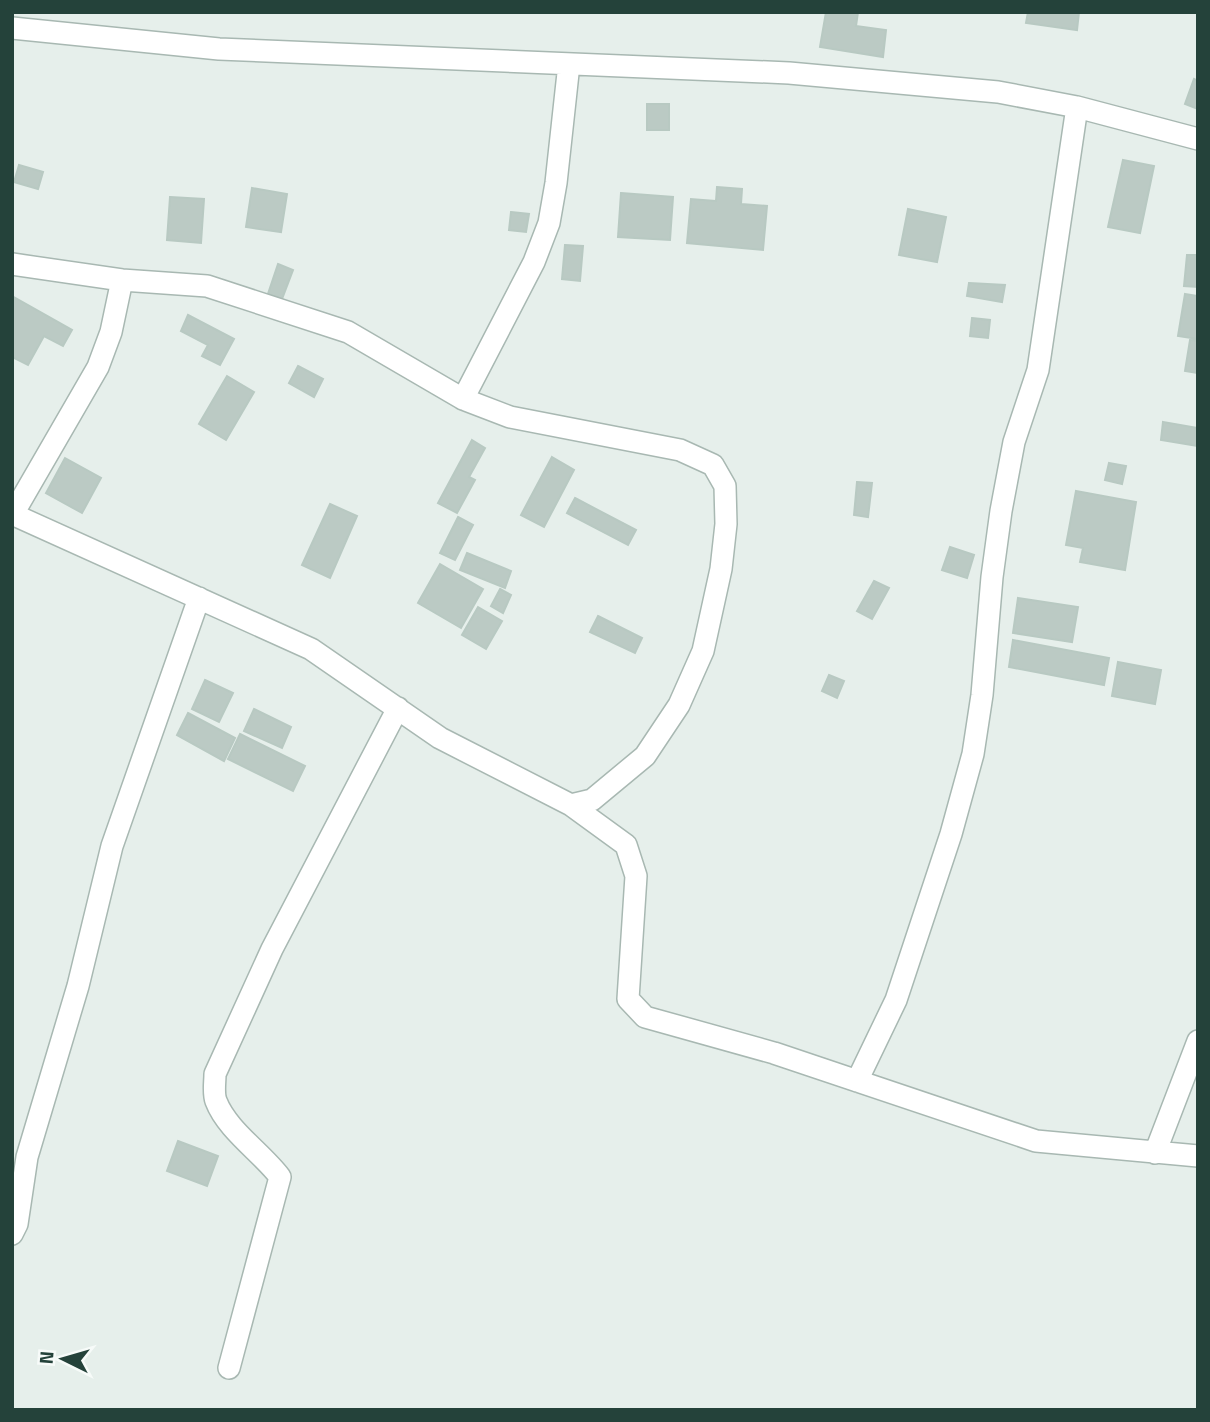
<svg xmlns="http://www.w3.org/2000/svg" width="1210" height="1422" font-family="'Titillium Web',sans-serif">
  <rect width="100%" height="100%" fill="#e6efeb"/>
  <path fill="#bbcac4" stroke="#b8c9c2" stroke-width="2" d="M 826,12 L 858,12 L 856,26 L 886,30 L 883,57 L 820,47 Z
    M 1028,12 L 1079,12 L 1077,30 L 1026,23 Z
    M 1194,79 L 1198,81 L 1198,109 L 1185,104 Z
    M 647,104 L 669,104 L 669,130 L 647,130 Z
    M 1123,160 L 1154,166 L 1140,233 L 1108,227 Z
    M 19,165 L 43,172 L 38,189 L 14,182 Z
    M 717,187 L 742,189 L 741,204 L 767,206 L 763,250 L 687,243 L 691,199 L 716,201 Z
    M 252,188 L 287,194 L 281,232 L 246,227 Z
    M 621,193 L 673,197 L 670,240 L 618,237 Z
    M 170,197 L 204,199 L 201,243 L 167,240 Z
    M 908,209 L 946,217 L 937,262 L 899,255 Z
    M 511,212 L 529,214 L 526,232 L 509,230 Z
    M 565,245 L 583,246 L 580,281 L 562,279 Z
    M 1187,255 L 1198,255 L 1198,287 L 1184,286 Z
    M 278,264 L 293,270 L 282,299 L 268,294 Z
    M 969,283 L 1005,285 L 1002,302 L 967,296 Z
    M 1185,294 L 1198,296 L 1198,339 L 1178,336 Z
    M 12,296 L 72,330 L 63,346 L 44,336 L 28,365 L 12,357 Z
    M 188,315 L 234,339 L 220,365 L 202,356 L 208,345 L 181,331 Z
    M 972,318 L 990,320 L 988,338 L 970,336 Z
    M 1190,340 L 1198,341 L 1198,373 L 1185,371 Z
    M 298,366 L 323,379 L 314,397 L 289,383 Z
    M 227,376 L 254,392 L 226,440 L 199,424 Z
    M 1163,422 L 1198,428 L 1198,446 L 1161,440 Z
    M 472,440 L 485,448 L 469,477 L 475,480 L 457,513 L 438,503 Z
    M 552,457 L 574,470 L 544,527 L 521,515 Z
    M 65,458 L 101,478 L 82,513 L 46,493 Z
    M 1109,463 L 1126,466 L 1122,484 L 1105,480 Z
    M 857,482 L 872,483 L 868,517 L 854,515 Z
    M 1076,491 L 1136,502 L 1125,570 L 1080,562 L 1083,548 L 1066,545 Z
    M 575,498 L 636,530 L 628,545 L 567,513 Z
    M 330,504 L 357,516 L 330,578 L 302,565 Z
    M 458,517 L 473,525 L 455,560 L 440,553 Z
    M 950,547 L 974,555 L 967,578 L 942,570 Z
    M 467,553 L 511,571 L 505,588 L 460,570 Z
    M 440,564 L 483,589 L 461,628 L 418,603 Z
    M 874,581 L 889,588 L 872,619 L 857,611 Z
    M 500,589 L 511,595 L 503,613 L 491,606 Z
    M 1018,598 L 1078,607 L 1072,642 L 1013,633 Z
    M 478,607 L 502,621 L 486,649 L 462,635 Z
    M 598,616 L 642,638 L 635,653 L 590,632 Z
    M 1013,640 L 1109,658 L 1104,685 L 1009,667 Z
    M 1118,662 L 1161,670 L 1155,704 L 1112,696 Z
    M 829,675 L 844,681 L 837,698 L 822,691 Z
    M 205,680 L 233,693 L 219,722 L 192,709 Z
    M 254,709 L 291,727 L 282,748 L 244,731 Z
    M 188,713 L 235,738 L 224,761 L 177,735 Z
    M 240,734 L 305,766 L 293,791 L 228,759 Z
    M 178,1141 L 218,1156 L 207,1186 L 167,1171 Z"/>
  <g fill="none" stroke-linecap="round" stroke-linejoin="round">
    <defs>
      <path id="minor" d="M 12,28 L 219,49 L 789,73 L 998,92 L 1077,107 L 1198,139
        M 12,264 L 122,280 L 207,286 L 348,332 L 463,399 L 510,417 L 680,450 L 713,465 L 725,486 L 726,524 L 721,569 L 703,651 L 679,705 L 645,756 L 592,800 L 571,805
        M 463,399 L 534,262 L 549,223 L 556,183 L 569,64
        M 12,514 L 311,649 L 440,738 L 571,805 L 626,845 L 636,876 L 628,999 L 645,1017 L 774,1053 L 1036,1141 L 1198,1156
        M 13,514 L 98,367 L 111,332 L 122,280
        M 857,1081 L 896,1000 L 951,834 L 973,754 L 982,695 L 992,577 L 1001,511 L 1014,442 L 1038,370 L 1077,107
        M 1155,1153 L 1198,1041
        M 12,1234 L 17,1224 L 27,1157 L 78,986 L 112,846 L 199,598
        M 229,1368 L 280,1177 C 262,1153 227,1130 216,1101 C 213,1093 215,1083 215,1074 L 272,949 L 398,708"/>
    </defs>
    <use href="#minor" stroke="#a8b8b2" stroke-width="24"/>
    <use href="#minor" stroke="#fff" stroke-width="21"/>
  </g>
  <rect width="1210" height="1422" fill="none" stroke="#24423a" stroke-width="28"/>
  <g transform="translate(63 1359) rotate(275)" stroke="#f7fbf9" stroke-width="5" paint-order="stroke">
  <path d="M0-5L12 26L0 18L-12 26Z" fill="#24423a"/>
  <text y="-10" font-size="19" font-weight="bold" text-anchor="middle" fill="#24423a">N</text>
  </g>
</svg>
